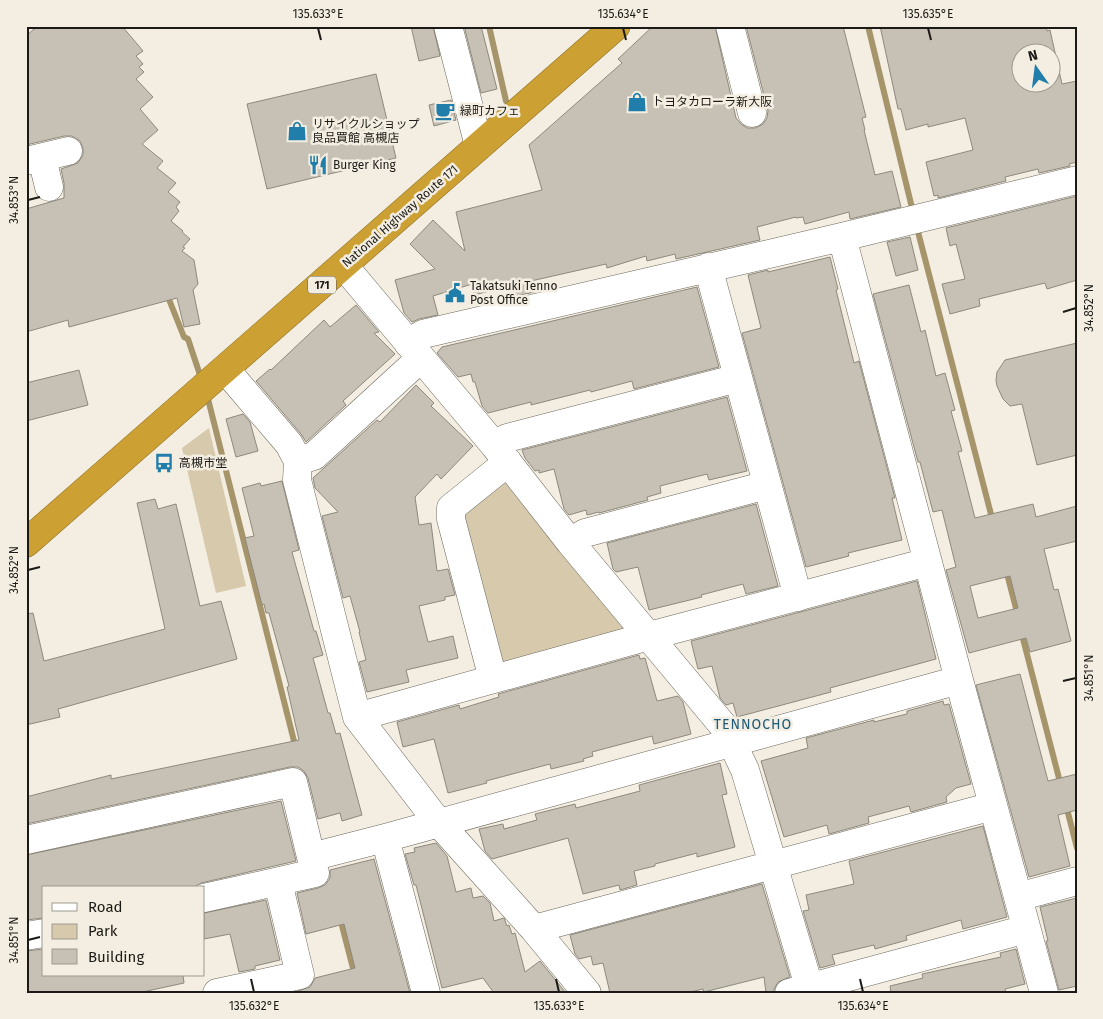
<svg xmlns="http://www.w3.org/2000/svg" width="1103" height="1019" font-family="'Fira Sans','Noto Sans JP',sans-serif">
  <rect width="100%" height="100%" fill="#f3eee1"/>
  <path fill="#d7c9ac" d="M 209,428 L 246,586 L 216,593 L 182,448 Z
    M 504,479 L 630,630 L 505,670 L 461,509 Z"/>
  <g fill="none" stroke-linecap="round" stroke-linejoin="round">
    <path stroke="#a6946b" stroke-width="6" d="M 489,26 L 506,101
      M 868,26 L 913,212
      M 916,224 L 993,522
      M 166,292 L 184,337 L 188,339 L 202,381
      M 207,395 L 296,749
      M 1006,570 L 1018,616
      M 1021,631 L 1061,786
      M 1066,805 L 1077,848
      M 340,918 L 355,976"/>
  </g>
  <path fill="#c7c1b5" stroke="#8e887d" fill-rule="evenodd" d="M 45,26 L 122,26 L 143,51 L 136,56 L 143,64 L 139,67 L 144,72 L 136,79 L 153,97 L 140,109 L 158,130 L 142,144 L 163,161 L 157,168 L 176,183 L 168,192 L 180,202 L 176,207 L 179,211 L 171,221 L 183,231 L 182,232 L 190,239 L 183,247 L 185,248 L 182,251 L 194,260 L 198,284 L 193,290 L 200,324 L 184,327 L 177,298 L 69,327 L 68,320 L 26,332 L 26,209 L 64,198 L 64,183 L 61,169 L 78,163 L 83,155 L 83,148 L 80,141 L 72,136 L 64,136 L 26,145 L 26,36 L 34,29 Z
    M 411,26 L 433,26 L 440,56 L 419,61 Z
    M 464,26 L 481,26 L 497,89 L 481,93 Z
    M 653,26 L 715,26 L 736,118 L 741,124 L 747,128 L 755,128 L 763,124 L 767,118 L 768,111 L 746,26 L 843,26 L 866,117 L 862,118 L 865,130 L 864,130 L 875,175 L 892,171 L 901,207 L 850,219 L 849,212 L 805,224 L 803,217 L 796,218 L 796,217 L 757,227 L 760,240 L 676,259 L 675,254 L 647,261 L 646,256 L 607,268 L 606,264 L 531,281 L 534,292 L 508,298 L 505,287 L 474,295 L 472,284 L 433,296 L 438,315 L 419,319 L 412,322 L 404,313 L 395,280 L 435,269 L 410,244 L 433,220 L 465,251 L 456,212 L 542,190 L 529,145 L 622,63 L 618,59 Z
    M 880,26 L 1046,26 L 1047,31 L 1050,30 L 1062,84 L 1077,81 L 1077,162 L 1069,164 L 1070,166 L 1039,173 L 1038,169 L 1005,177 L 1006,181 L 938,198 L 938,195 L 934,196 L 926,162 L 973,150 L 965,118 L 928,127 L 928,124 L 906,130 L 901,109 L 898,109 ZM 1020,52 L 1050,52 L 1050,82 L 1020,82 Z
    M 376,74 L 396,158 L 267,189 L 247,104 Z
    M 451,100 L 456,120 L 434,126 L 429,105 Z
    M 1077,196 L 1077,280 L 1047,289 L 1045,283 L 979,299 L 980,306 L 950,314 L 942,284 L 965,279 L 956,244 L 950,246 L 946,228 Z
    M 910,237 L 918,270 L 896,276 L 887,242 Z
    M 830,257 L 838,289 L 836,290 L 854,363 L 859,361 L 895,498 L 892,498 L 902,540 L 848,553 L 849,556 L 806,567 L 742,333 L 761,328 L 748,275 L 768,270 L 768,272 Z
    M 909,285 L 921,332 L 925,330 L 936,376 L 945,373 L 955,410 L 951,411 L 962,451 L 958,452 L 975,518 L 1033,504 L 1036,517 L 1077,506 L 1077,541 L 1044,549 L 1054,590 L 1058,589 L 1071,641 L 1030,652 L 1026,638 L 969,653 L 946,570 L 956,567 L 942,510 L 933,512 L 920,462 L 918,462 L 873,294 ZM 1010,576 L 1018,608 L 978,618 L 970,586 Z
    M 697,287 L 719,367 L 634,389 L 632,381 L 591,392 L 590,390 L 531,405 L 531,402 L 488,413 L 482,406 L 475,382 L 473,382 L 471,374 L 458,377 L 437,353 L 442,347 Z
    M 356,305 L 379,332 L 374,333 L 395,354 L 343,401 L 346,405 L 306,442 L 301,434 L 256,381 L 270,369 L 271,370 L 324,320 L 330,327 Z
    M 1077,343 L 1077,455 L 1037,465 L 1022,404 L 1010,406 L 1003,399 L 997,386 L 996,380 L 997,372 L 1005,360 Z
    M 79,370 L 88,405 L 26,421 L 26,383 Z
    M 416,385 L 434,403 L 431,406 L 473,446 L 441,479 L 437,474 L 415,497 L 419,525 L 431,523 L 437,571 L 448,569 L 455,595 L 445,597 L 445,600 L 419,606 L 428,642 L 453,636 L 458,658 L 406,670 L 409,682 L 367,692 L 359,662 L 366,660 L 359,632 L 360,632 L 350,596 L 343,598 L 322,516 L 338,512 L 315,488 L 313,478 L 377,420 L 380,422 Z
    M 727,397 L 747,471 L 709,480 L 707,474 L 660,486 L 661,493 L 647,497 L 648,500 L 599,513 L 599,512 L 587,515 L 586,510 L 569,515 L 564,509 L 554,469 L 539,473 L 539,470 L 535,471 L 525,458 L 522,450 Z
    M 243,414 L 250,422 L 258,451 L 236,457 L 226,419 Z
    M 282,481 L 299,550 L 292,552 L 314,631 L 316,631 L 323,655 L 313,658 L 328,713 L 330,713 L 336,734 L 340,733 L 362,815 L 342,821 L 340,813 L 318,819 L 308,778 L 304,771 L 298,767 L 290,767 L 26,824 L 26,797 L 111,775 L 111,779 L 299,740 L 287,687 L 289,686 L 269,613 L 266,613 L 264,604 L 262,605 L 245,538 L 254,536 L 242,488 L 260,483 L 261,486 Z
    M 155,499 L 158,509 L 176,504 L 200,606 L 221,601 L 237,659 L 58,709 L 60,717 L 26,725 L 26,614 L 33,613 L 44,661 L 165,629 L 137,503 Z
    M 756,504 L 778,586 L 746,594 L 743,584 L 701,595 L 702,597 L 649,610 L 638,567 L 616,572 L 613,569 L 607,543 Z
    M 917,581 L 936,659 L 830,688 L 831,692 L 737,717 L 733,703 L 726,705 L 720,698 L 712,666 L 698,669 L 691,641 Z
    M 639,655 L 640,659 L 645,658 L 657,701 L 678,696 L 683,702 L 691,734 L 654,744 L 652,736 L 592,752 L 593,756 L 583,759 L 584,761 L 551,769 L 550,764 L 486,781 L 487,783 L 448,793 L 434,739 L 403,747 L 397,722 L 459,705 L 460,709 L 499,697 L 498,694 Z
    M 1020,674 L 1048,781 L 1077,774 L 1077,810 L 1058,815 L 1070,866 L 1029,877 L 976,685 Z
    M 943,701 L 944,705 L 949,704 L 971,784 L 956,788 L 946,797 L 947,802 L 911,812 L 909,806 L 868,817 L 869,823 L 829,834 L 827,825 L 784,837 L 761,761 L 808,748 L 806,738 L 874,720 L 874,722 L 907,714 L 907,711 Z
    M 720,763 L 727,794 L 722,795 L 735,847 L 697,857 L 697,853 L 655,864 L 655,866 L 634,871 L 637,885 L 620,890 L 619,885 L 583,894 L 568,838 L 492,859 L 485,851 L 479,829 L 503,824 L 504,829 L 537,820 L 535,814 L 575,804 L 576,808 L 640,791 L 639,785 Z
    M 281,801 L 296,861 L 201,883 L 193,888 L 44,888 L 44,918 L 26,920 L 26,855 Z
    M 983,826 L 1007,917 L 963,929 L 961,920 L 906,936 L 907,940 L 875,949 L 874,945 L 832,955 L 835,964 L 820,968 L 803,911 L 809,910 L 806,895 L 854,884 L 849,861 Z
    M 436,843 L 447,856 L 456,892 L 471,888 L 473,898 L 483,896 L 490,903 L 494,921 L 504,918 L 507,926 L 509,925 L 512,934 L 515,933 L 525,972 L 540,961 L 566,993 L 494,993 L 483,978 L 442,988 L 416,885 L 414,885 L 405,854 L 415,852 L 414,848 Z
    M 374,859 L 410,993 L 292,993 L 310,987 L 315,978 L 355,968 L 344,924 L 306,934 L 297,893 L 318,888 L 325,885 L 330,878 L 330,870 Z
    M 762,884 L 790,977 L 778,982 L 774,989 L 774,993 L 766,993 L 764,977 L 704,992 L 703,989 L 686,993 L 610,993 L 603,963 L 593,965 L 591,956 L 579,959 L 575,954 L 570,935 Z
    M 1077,898 L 1077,986 L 1059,990 L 1046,941 L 1048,941 L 1040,907 Z
    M 266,900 L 280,960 L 255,966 L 255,969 L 239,972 L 230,934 L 204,939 L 204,913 Z
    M 44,949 L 44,975 L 183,975 L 184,983 L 138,993 L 26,993 L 26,951 Z
    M 1016,949 L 1025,984 L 1005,989 L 1006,993 L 891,993 L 890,986 L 923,978 L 922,974 L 1001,957 L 1000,953 Z"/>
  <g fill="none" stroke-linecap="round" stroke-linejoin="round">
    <defs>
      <path id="minor" d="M 448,26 L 479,146
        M 730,26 L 752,113
        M 42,158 L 49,187
        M 26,161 L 68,151
        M 842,237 L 959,680 L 1044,993
        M 344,266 L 495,446 L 570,542 L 725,728 L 745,770 L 811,993
        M 708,267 L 798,597
        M 408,343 L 423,334 L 842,237 L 1077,180
        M 225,369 L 289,444 L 298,461 L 297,480 L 357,717 L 649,636 L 928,562
        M 495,446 L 507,438 L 738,378
        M 298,461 L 314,456 L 421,358
        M 570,542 L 585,533 L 767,485
        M 493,679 L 451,519 L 451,508 L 508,462
        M 357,717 L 438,822 L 534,929 L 587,993
        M 385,838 L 426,993
        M 26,840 L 293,782 L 311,857 L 385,838 L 959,680
        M 1018,897 L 1077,881
        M 204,898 L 315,873 L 311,857
        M 534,929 L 993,806
        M 26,936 L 44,933
        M 217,993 L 300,975 L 278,882
        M 789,993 L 1026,929"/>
      <path id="highway" d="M 26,543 L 616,26"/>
    </defs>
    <use href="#minor" stroke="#6d685e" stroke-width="29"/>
    <use href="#highway" stroke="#8e7129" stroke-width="29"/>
    <use href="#minor" stroke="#fff" stroke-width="28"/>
    <use href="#highway" stroke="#cca033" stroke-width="28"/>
  </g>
  <path fill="none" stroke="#1c1a16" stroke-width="2" d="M 318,28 L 321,40M 623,28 L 626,40M 928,28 L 931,40M 28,200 L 40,197M 1063,312 L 1076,308M 28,570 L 40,567M 1063,681 L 1076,678M 28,940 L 40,937M 251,979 L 254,992M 556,979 L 559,992M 860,979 L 863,992"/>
  <defs>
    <symbol id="shop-bare" viewBox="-9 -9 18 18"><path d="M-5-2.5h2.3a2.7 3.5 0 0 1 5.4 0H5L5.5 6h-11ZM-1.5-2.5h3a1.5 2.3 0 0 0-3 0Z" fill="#217eab" stroke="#f3eee1" stroke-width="2.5" paint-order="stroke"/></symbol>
    <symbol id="cafe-bare" viewBox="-9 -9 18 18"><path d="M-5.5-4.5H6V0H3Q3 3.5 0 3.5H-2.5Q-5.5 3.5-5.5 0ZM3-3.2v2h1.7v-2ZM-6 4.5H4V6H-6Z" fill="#217eab" stroke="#f3eee1" stroke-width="2.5" paint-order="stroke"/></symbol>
    <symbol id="restaurant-bare" viewBox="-9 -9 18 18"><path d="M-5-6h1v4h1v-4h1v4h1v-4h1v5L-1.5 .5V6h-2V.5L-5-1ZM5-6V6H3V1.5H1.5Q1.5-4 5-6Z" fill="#217eab" stroke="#f3eee1" stroke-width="2.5" paint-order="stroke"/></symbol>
    <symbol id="civic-bare" viewBox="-9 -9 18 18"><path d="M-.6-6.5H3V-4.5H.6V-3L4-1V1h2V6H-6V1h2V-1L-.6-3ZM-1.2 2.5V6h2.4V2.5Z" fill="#217eab" stroke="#f3eee1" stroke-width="2.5" paint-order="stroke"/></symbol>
    <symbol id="bus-bare" viewBox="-9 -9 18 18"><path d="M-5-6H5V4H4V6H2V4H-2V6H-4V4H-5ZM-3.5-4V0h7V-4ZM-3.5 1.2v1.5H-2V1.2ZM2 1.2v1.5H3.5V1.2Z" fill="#217eab" stroke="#f3eee1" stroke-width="2.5" paint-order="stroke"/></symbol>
  </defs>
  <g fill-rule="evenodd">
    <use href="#shop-bare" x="623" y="88" width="28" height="28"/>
    <use href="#cafe-bare" x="431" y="97" width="28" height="28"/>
    <use href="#shop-bare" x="283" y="117" width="28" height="28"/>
    <use href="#restaurant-bare" x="304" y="151" width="28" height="28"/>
    <use href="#civic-bare" x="441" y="279" width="28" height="28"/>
    <use href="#bus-bare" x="150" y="449" width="28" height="28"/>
  </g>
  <g text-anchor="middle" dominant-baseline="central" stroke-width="5" stroke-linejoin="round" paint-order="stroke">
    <rect fill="#f3eee1" stroke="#5c5a53" stroke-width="1" x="308" y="276.5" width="28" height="17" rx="4"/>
    <g font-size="11" font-weight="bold" fill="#1c1a16">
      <text x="322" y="285">171</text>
    </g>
    <g font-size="12" fill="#1c1a16" stroke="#f3eee1" text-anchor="start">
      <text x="652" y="102">トヨタカローラ新大阪</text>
      <text x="460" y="111">緑町カフェ</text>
      <text x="312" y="124">リサイクルショップ<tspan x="312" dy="14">良品買館 高槻店</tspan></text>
      <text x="333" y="165">Burger King</text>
      <text x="470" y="286">Takatsuki Tenno<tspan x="470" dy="14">Post Office</tspan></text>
      <text x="179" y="463">高槻市堂</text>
    </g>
    <g font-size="12" fill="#1c1a16" stroke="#f3eee1">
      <text transform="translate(400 216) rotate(-41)">National Highway Route 171</text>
    </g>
    <g font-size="14" letter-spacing="1" fill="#1d5a79" stroke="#f3eee1">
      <text x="753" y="724">TENNOCHO</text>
    </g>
  </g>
  <rect width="1103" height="1019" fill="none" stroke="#f3eee1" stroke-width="55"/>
  <rect x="42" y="886" width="162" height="90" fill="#f3eee1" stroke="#9d9990"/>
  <rect x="52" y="903" width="25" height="8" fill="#ffffff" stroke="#9d9990"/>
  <text x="88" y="912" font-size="15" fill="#1c1a16">Road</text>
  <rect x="52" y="924" width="25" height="15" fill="#d7c9ac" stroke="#9d9990"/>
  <text x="88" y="936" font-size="15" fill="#1c1a16">Park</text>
  <rect x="52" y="949" width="25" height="15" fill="#c7c1b5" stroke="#9d9990"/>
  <text x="88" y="962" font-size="15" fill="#1c1a16">Building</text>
  <g transform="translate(1036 68) rotate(346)"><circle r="24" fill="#f3eee1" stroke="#9d9990"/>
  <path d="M0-4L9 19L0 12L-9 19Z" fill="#217eab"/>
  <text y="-8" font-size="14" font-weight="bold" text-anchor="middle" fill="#1c1a16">N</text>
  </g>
  <rect x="28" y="28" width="1048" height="964" fill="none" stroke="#1c1a16" stroke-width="2"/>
  <g font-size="12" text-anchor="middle" fill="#1c1a16">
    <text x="318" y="18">135.633°E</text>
    <text x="623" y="18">135.634°E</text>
    <text x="928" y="18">135.635°E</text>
    <text transform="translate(14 200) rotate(-90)" y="4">34.853°N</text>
    <text transform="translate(1089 308) rotate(-90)" y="4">34.852°N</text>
    <text transform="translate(14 570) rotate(-90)" y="4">34.852°N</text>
    <text transform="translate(1089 678) rotate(-90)" y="4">34.851°N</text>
    <text transform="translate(14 940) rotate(-90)" y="4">34.851°N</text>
    <text x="254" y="1010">135.632°E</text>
    <text x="559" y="1010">135.633°E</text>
    <text x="863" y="1010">135.634°E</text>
  </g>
</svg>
